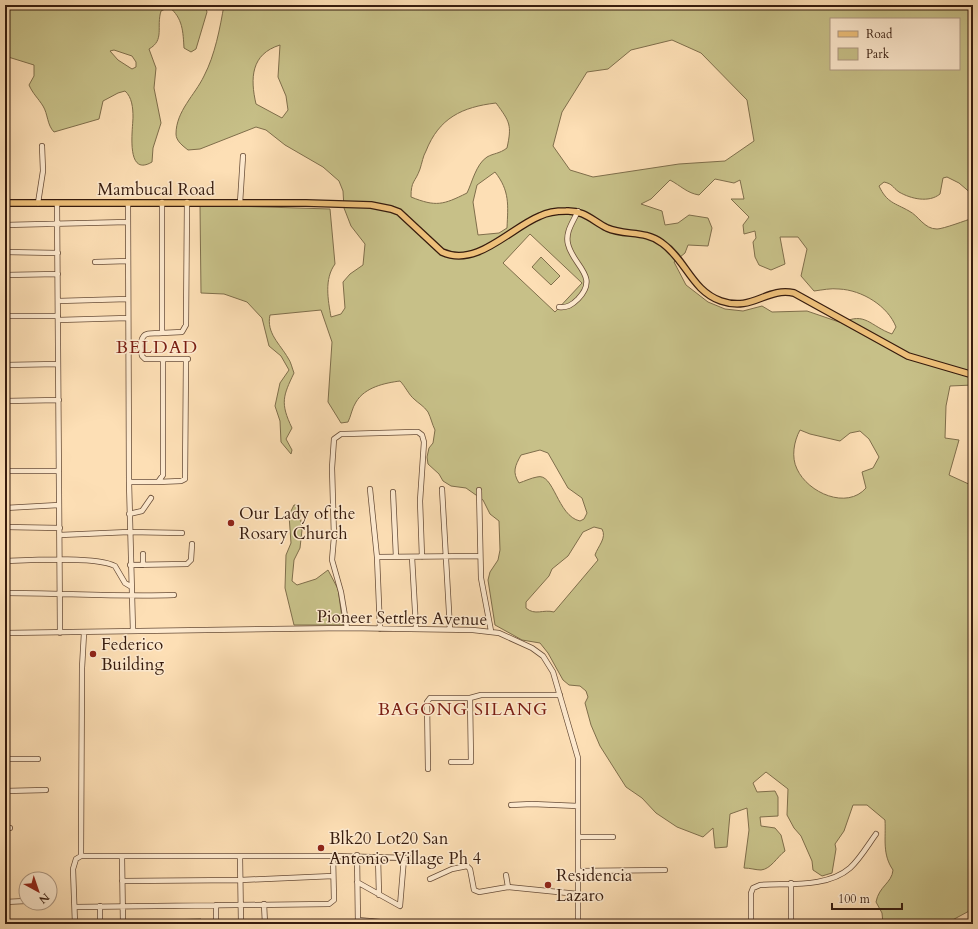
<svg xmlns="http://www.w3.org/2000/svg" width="978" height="929" font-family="Cardo,serif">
  <rect width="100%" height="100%" fill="#fddfb5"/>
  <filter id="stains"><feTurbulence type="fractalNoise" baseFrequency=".005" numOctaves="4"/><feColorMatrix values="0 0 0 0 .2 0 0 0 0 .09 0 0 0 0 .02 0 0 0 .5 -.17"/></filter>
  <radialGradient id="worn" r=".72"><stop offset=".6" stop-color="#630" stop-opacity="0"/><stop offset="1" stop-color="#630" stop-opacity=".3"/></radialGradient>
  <path fill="#c7c088" stroke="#7f6e4b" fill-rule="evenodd" d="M 5,5 L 205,5 L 207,12 L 196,49 L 191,52 L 184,48 C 183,32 183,18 169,7 L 161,11 C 156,27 165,40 149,49 L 156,68 L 154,88 L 161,123 L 153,148 L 152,162 C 125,178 133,128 133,117 C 133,108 132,97 125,91 L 118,93 L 103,101 L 99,119 L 54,132 C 47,125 48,114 43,106 C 38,98 33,94 29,85 L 34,76 L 34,65 L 5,56 ZM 114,50 L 132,56 L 136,62 L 136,67 L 132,69 L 118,60 L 110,51 Z
    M 224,5 L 973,5 L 973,195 L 959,183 L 947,177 L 943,178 L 940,194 C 929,203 911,199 899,192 C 892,187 893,184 884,182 L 879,186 C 887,203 895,203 909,211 C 919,216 924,229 937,229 C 943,229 967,220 973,218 L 973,385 L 950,386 L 946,406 L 945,438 L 959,440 L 949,475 L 973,486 L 973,907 L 971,910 L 945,924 L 883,924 L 882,913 L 876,902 C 879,886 892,883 893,870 C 882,854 886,839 885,820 L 867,805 L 853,805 L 844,831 L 835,844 L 836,849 L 832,873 L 822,876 L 813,870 L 812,861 L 801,836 L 794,828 L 787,815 L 788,789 L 766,772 L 753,783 L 757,792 L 775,791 L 778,797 L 778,816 L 760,817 L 761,826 L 775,828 L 781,835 L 785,851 C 777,857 771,869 761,870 C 756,870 750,868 744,868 L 749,830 L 747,808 L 730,814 L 727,847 L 715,848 L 713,828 L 703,837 L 677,827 L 656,813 L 642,798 L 626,787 L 600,746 L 591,725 L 585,703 L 588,697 L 586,691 L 580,686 L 569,685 L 563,680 L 548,653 L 540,643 L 522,640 L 495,625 L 488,580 L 490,572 L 498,560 L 500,550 L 499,521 L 490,514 L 483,500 L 466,488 L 451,486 L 443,481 L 439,474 L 428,464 L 427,457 L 429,448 L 433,443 L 435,430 C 432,424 431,418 428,412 C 424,406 418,403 414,399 C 409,395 405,386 400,381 C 385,383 365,387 356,402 C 352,408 351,416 348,422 L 341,423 L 328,402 L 332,342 L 321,310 L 270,315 C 266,333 280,344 288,358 C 291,362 292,368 294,373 C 283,396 280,403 292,428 L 286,439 L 292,450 L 291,454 L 281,442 L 280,421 L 275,406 L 280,383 L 289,370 L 281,356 L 269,346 L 262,318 L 247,302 L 224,294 L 201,293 L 200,205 L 330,209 L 335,264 C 324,279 328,300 331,317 L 341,314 L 345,308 L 343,282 L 350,274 L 363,265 L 365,244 L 351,226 L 344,208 L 343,191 L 339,181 L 323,167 L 285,145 L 266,130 L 256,127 L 200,149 L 188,150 C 183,146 176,141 176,134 C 176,111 195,95 204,76 C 215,55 220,28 224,5 ZM 831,19 L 959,19 L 959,69 L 831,69 ZM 672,40 L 701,53 L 747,100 L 754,141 L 725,161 L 679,164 L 593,177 L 570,170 L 553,146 L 562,112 L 587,72 L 608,69 L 631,50 ZM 280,45 L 278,77 L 286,96 L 288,110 L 282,118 L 256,104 C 250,78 251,54 280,45 ZM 496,103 C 510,122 512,125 507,148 C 499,154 494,153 487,157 C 476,164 472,183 467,193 C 443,205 436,207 411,197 C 411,180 415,183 420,169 C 422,163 423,156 426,151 C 439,118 462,107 496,103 ZM 495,172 C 510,191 508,205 507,228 L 499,233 L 478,235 L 473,202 L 477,185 ZM 715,179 L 734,183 L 740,180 L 744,199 L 731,199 L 749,217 L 743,225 L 744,234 L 755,231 L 756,238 L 753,242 L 755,257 L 759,265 L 771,270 L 785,264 L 780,237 L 798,237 L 807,249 L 801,276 L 814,291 C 822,290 831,288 839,289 C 862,290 888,306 896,327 L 892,334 C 870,326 865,311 842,323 L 807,311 L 772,312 L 762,306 L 743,311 L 725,309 L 708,302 L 686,285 L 674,262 L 685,253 L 688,245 L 708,246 L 712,228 L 708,218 L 689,215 L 678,223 L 665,225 L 662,211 L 641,204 L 651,199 L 670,180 C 681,186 687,193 699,195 ZM 530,234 L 582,283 L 555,312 L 503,263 ZM 800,430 L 810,434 L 840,441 L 850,433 L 860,431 L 869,439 L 879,457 L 873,468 L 862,472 L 866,488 C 847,510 808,493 797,469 C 791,457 794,441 800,430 ZM 540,450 L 548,453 L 568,488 L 582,498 L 587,513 L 584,519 L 580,521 C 557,516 554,472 537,477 C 531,478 525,481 519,483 C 512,472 515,466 521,455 ZM 594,527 L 602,529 C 607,538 598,546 595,555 L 598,560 L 554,612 C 543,609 535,616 526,608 L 526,602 L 549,576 L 552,569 L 568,556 L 583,532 Z
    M 541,257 L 560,276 L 551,285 L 532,267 Z
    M 294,505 L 299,505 L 302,530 L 300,548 L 294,560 L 292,581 L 297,585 L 316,579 L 328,570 L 338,589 L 343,625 L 294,625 L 285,588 L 286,555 L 291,543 L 289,515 Z
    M 201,919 L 202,924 L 138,924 L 138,921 Z"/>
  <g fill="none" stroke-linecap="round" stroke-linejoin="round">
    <defs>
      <path id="minor" d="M 38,203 L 43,171 L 42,146
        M 57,203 L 60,633
        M 128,203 L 129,482 L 133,631
        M 240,203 L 243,156
        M 5,225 L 128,222
        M 5,252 L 58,253
        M 95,262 L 128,261
        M 5,275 L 58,274
        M 58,301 L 128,299
        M 559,307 C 567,308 572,305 578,299 C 600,276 573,266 568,244 C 565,232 573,222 578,211
        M 5,316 L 58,316
        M 58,320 L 128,318
        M 162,333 L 182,332 L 186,325 L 187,202
        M 129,346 L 140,346 C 143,330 148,334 162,333 L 162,202
        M 140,346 L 142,356 L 145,359 L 188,359
        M 5,365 L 58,364
        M 5,401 L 59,400
        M 5,471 L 59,471
        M 129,482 L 158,482 L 163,475 L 163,359
        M 158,482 L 181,481 L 185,479 L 186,359
        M 370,489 L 377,557 L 380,629
        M 442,489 L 450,629
        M 479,490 L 481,578 L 491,631
        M 393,492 L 396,557
        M 5,508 L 59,505
        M 129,514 L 142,511 L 151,498
        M 5,527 L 60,528
        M 60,535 L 129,532 L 182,533
        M 377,557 L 480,556
        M 412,557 L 416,628
        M 5,561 C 29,560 97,556 115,566 L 125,583 L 130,586
        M 130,565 L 187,564 L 191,560 L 192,544
        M 143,565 L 143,554
        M 5,593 C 61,593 117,597 174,595
        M 347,628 L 341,592 L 332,560 L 334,537 L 332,468 L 334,439 L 341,434 L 345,434 L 414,432 L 418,432 L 422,435 L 424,442 L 420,501 L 422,557
        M 5,633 L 347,628 L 473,630 L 499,633 L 532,648 L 543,656 L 553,672 L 578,758 L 578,924
        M 5,759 L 38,759
        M 451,762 L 471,762 L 470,698
        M 428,769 L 427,702 L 430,698 L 470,698 L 481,695 L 560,695
        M 5,791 L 46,790
        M 511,805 L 532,804 L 578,806
        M 5,828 L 10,828
        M 578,837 L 613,837
        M 357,855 L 358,924
        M 81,856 L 82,668 L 84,633
        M 333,856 L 409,858
        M 122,857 L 123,924
        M 240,857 L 241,924
        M 378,857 L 379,895
        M 578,871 L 665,870
        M 430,879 L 452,869 L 467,866 L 470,869 L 474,890 L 479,892 L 508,887 L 506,875
        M 122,881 L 241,880 L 333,876
        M 357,882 L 400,906 L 404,858
        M 508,887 L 578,894
        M 5,902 L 26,901
        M 264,904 L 265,924
        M 216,905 L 216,924
        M 75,907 L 329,904 L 334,900 L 333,856 L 81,856 L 76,859 L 73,869 L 75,924
        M 358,920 L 403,924
        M 100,924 L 100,906
        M 751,924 L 751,893 L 753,888 L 760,885 C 788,883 827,888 850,868 C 860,859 868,845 876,834
        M 791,924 L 791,883
        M 823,924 L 866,923"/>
      <path id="major" d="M 5,203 L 306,203 L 371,205 L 391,209 L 399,212 L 442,252 C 477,268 510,228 540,216 C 548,212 558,211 566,211 C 584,210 593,221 607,228 C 625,236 645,230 662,243 C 686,260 692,291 721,301 C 753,312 766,287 794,293 L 908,356 L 973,375"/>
    </defs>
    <use href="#minor" stroke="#684d38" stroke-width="6"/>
    <use href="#major" stroke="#371c0e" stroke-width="8"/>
    <use href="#minor" stroke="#feeacf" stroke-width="4.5"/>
    <use href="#major" stroke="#eec07a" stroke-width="5.5"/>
  </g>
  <g fill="#8f2418" stroke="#feeacf" stroke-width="1.5">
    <circle cx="231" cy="523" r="4"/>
    <circle cx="93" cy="654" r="4"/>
    <circle cx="321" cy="848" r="4"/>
    <circle cx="548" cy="885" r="4"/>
  </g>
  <g text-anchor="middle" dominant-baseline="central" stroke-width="3" stroke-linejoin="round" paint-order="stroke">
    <g font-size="17" fill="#371c0e" stroke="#feeacf">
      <text x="156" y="189">Mambucal Road</text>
      <text transform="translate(402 618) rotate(1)">Pioneer Settlers Avenue</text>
    </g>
    <g font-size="17" fill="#371c0e" stroke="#feeacf" text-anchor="start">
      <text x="239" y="513">Our Lady of the<tspan x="239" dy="20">Rosary Church</tspan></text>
      <text x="101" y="644">Federico<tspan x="101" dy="20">Building</tspan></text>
      <text x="329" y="838">Blk20 Lot20 San<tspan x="329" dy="20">Antonio Village Ph 4</tspan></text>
      <text x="556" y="875">Residencia<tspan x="556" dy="20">Lazaro</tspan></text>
    </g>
    <g font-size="18" letter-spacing="1" fill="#7a1f14" stroke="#feeacf">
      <text x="157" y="347">BELDAD</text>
      <text x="463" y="709">BAGONG SILANG</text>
    </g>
  </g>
  <rect width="978" height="929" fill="none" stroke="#fddfb5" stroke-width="20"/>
  <rect x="6" y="6" width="966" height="917" fill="none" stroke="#371c0e" stroke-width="2"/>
  <rect x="10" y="10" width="958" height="909" fill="none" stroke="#371c0e"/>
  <rect x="830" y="18" width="130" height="52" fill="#feeacf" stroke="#ae9882"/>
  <rect x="838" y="31" width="20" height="6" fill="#eec07a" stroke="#ae9882"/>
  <text x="866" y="38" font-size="12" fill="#371c0e">Road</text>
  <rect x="838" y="48" width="20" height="12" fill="#c7c088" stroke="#ae9882"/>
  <text x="866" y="58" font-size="12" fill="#371c0e">Park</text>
  <g transform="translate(38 891) rotate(140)"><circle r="19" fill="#feeacf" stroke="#ae9882"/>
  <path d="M0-3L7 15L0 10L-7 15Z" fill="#8f2418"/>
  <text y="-6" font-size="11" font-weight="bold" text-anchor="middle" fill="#371c0e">N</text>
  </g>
  <path d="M832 903v6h70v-6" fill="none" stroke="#371c0e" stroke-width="2"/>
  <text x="838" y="903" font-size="12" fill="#371c0e" stroke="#feeacf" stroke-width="3" paint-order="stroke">100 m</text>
  <rect width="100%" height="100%" filter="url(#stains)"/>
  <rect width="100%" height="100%" fill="url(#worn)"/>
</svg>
